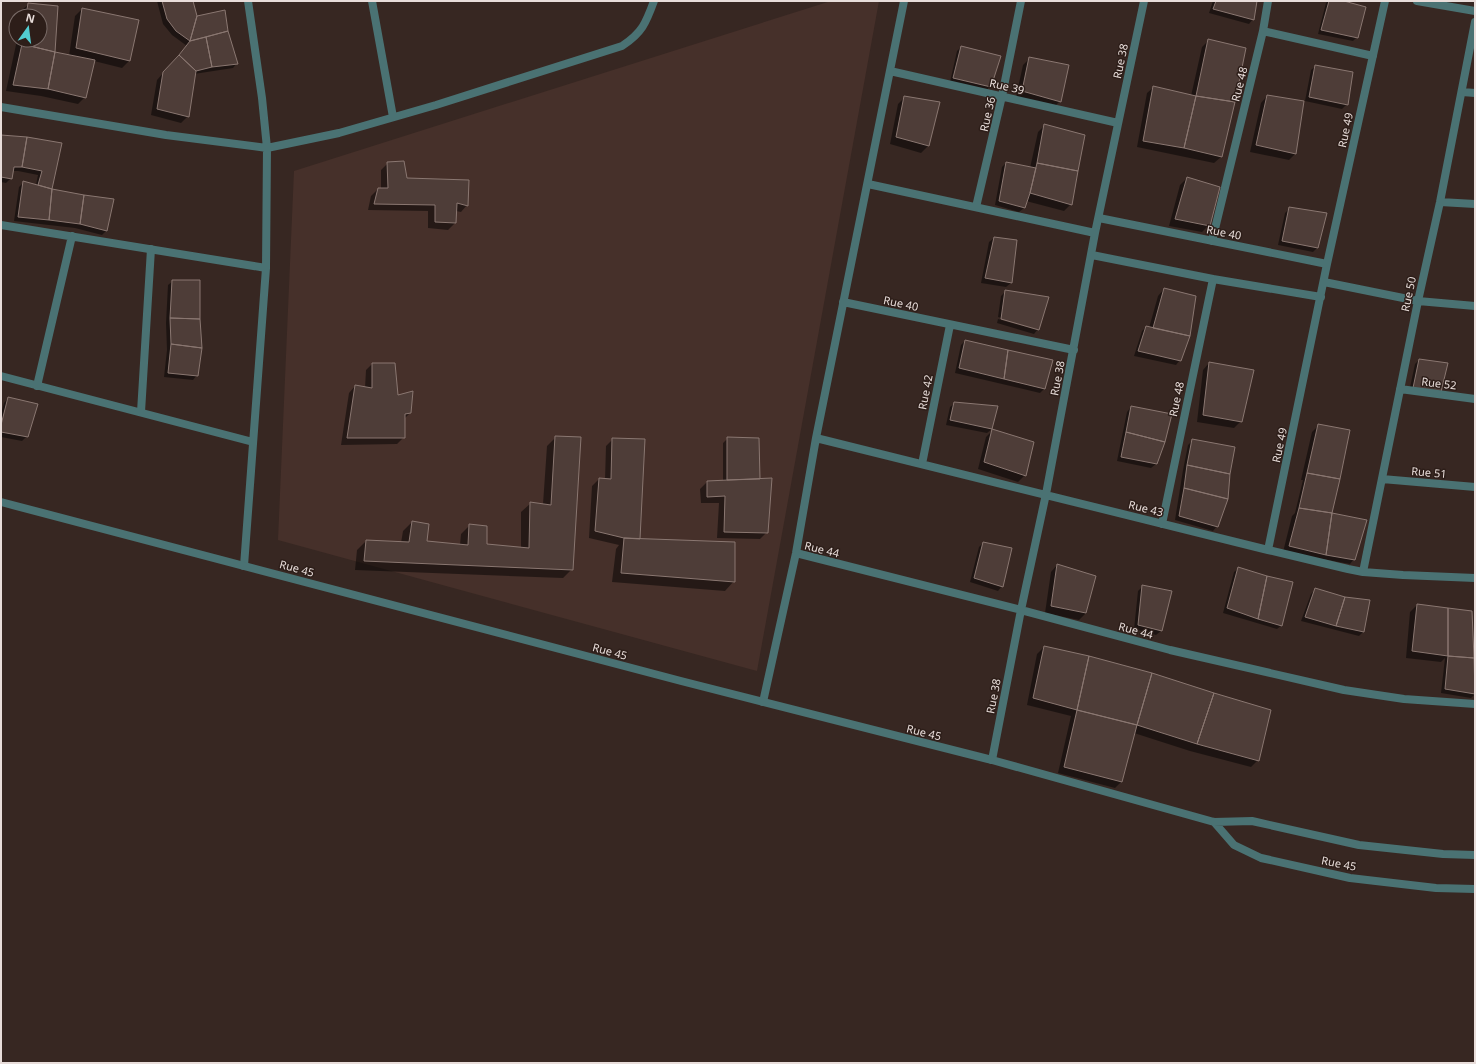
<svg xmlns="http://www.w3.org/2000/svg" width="1476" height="1064" font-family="'Noto Sans',sans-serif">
  <rect width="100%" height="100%" fill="#372722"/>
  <path fill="#46302a" d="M 831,1 L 879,1 L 757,671 L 278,540 L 294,171 Z"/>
  <path fill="#0007" d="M 157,1 L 192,1 L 196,17 L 227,31 L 237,63 L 233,68 L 194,74 L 188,116 L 181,123 L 151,115 L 157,80 L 187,46 L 172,35 L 163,24 Z
    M 1213,1 L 1256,1 L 1253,19 L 1249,24 L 1209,13 Z
    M 1328,1 L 1340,1 L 1357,37 L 1353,41 L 1318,34 L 1326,3 Z
    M 29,4 L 57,7 L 54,53 L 69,56 L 75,16 L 82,9 L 138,20 L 129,61 L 122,68 L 94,61 L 85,97 L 78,104 L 41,96 L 6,91 L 17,40 L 40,40 L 40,16 L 21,16 L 22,10 Z
    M 1209,40 L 1221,157 L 1214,163 L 1137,147 L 1147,93 L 1154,87 L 1191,96 L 1202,47 Z
    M 961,47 L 990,86 L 986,91 L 950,82 L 957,51 Z
    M 1030,58 L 1060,101 L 1053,108 L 1016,97 L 1023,65 Z
    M 1316,66 L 1347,104 L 1342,109 L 1305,101 L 1311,70 Z
    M 1267,96 L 1295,154 L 1289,160 L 1250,152 L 1261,103 Z
    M 905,97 L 939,103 L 928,146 L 921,153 L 890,144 L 898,104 Z
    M 1044,126 L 1071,204 L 1064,211 L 1026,201 L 1024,208 L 1019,212 L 995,205 L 1002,167 L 1006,163 L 1030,168 L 1038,132 Z
    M 1,136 L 61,144 L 51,190 L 113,200 L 106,231 L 102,235 L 75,228 L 14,221 L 19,187 L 24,182 L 36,185 L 38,175 L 18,171 L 12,171 L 11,178 L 6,183 L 1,182 Z
    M 388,163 L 407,179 L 467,205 L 461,212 L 456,211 L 455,223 L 448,230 L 428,228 L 428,211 L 368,210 L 371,196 L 378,189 L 381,189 L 381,170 Z
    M 1187,178 L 1209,225 L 1202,232 L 1169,226 L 1180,185 Z
    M 1290,208 L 1317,248 L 1313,252 L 1278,245 L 1285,213 Z
    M 994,238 L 1011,283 L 1006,287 L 981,283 L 989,242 Z
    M 173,281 L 199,281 L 201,348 L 197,375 L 193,380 L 164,377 L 167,350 L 166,323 L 168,285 Z
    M 1164,289 L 1180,360 L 1176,365 L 1134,356 L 1142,331 L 1146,327 L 1149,328 L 1158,296 Z
    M 1006,291 L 1038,329 L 1034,334 L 997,323 L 998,319 L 1037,330 L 1037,328 L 998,317 L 1001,296 Z
    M 965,341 L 1044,389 L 1040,393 L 955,373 L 961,345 Z
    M 1419,360 L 1440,392 L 1409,392 L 1415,364 Z
    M 1209,363 L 1241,421 L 1234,428 L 1197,422 L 1203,370 Z
    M 372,364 L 410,413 L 404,419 L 404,437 L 397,444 L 341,445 L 349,393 L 355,386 L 365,388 L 366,370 Z
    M 8,398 L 27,436 L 22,441 L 1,437 L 1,414 L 4,403 Z
    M 955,403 L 992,429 L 987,433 L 946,425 L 950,407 Z
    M 1131,407 L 1156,464 L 1151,468 L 1117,461 L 1127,412 Z
    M 1319,425 L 1331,514 L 1354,559 L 1350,564 L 1283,552 L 1292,516 L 1295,513 L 1303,480 L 1301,480 L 1312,432 Z
    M 993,430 L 1025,475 L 1018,482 L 978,469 L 986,437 Z
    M 556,437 L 572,569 L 563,578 L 355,570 L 357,550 L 366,541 L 401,543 L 403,531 L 412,522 L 426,542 L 460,545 L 461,534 L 470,525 L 486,545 L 521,548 L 521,512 L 531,503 L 543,504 L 547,446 Z
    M 728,438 L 759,479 L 767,532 L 760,539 L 717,538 L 719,503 L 701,503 L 700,489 L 707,482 L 723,481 L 723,443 Z
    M 613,439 L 639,540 L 734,581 L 725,591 L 612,582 L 616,549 L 619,545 L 589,538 L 592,486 L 599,479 L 605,480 L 606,446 Z
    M 1193,440 L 1234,448 L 1227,499 L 1217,526 L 1213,531 L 1175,520 L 1183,470 L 1188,445 Z
    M 983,543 L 1002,586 L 998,591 L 970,582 L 979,547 Z
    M 1057,565 L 1095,576 L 1086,613 L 1079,620 L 1045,613 L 1051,572 Z
    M 1239,568 L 1282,625 L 1277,629 L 1223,613 L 1234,572 Z
    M 1142,587 L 1161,631 L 1156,635 L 1134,629 L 1138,591 Z
    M 1315,590 L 1345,598 L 1369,601 L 1363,632 L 1359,636 L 1301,621 L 1311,594 Z
    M 1417,605 L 1471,611 L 1475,684 L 1475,694 L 1471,698 L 1441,693 L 1445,658 L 1441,662 L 1406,658 L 1410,612 Z
    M 1044,647 L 1258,760 L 1251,767 L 1190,751 L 1134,733 L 1122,781 L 1115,788 L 1058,773 L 1071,716 L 1027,705 L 1037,654 Z"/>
  <path fill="#4e3d38" stroke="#8a7771" d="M 162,1 L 193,1 L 197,16 L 190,41 L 176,31 L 167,19 Z
    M 1216,1 L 1257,1 L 1254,20 L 1213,9 Z
    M 1329,1 L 1344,1 L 1366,7 L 1358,38 L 1321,30 Z
    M 28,3 L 58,6 L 55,52 L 22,44 L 23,40 L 40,40 L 40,16 L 26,16 Z
    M 82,8 L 139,20 L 130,61 L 76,48 Z
    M 225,10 L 228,31 L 190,41 L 197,16 Z
    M 228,31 L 238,64 L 212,67 L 206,37 Z
    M 206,37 L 212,67 L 196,71 L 179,55 L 190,41 Z
    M 1208,39 L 1246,48 L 1235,102 L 1196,96 Z
    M 22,44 L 55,52 L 48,89 L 13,85 Z
    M 961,46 L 1001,56 L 991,87 L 953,78 Z
    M 55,52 L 95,60 L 86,98 L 48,89 Z
    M 179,55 L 196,71 L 189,117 L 157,109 L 163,72 Z
    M 1029,57 L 1069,65 L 1061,102 L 1022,91 Z
    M 1315,65 L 1353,72 L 1348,105 L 1309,97 Z
    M 1153,86 L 1196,96 L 1184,148 L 1143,141 Z
    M 1267,95 L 1304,101 L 1296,154 L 1256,145 Z
    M 904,96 L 940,102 L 929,146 L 896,137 Z
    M 1196,96 L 1235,102 L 1222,157 L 1184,148 Z
    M 1044,124 L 1085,135 L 1078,171 L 1037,163 Z
    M 1,135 L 27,137 L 22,167 L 14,167 L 12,179 L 1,177 Z
    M 27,137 L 62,143 L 52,189 L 38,185 L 42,171 L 22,167 Z
    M 404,161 L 407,178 L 469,180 L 468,206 L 457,203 L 456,223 L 435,222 L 435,205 L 374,204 L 378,188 L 388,188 L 387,162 Z
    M 1006,162 L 1036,168 L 1030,193 L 1025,208 L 999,201 Z
    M 1037,163 L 1078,171 L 1072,205 L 1030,193 Z
    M 1187,177 L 1220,187 L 1210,226 L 1175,219 Z
    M 23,181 L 52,189 L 49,220 L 18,217 Z
    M 52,189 L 84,195 L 80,224 L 49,220 Z
    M 84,195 L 114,199 L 107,231 L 80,224 Z
    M 1289,207 L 1327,213 L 1318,248 L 1282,241 Z
    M 994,237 L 1017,240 L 1012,283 L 985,278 Z
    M 172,280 L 200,280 L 200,319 L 170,318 Z
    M 1164,288 L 1196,296 L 1190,336 L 1153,328 Z
    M 1005,290 L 1049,297 L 1039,330 L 1001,319 Z
    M 170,318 L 200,319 L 202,348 L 171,344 Z
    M 1146,326 L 1190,336 L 1181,361 L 1138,351 Z
    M 965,340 L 1008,350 L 1004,379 L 959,368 Z
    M 171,344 L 202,348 L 198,376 L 168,373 Z
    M 1008,350 L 1053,360 L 1045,389 L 1004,379 Z
    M 1419,359 L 1448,363 L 1441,392 L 1413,388 Z
    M 1209,362 L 1254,370 L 1242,422 L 1203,415 Z
    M 372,363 L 395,363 L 398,395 L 413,391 L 411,413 L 405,414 L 405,438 L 347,438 L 355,385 L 372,388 Z
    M 8,397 L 38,404 L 28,437 L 1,432 L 1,425 Z
    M 954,402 L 998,406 L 992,429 L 950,420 Z
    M 1131,406 L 1172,414 L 1165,442 L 1126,432 Z
    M 1318,424 L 1350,430 L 1340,479 L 1307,473 Z
    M 992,429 L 1034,442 L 1026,476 L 984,462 Z
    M 1126,432 L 1165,442 L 1157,464 L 1121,457 Z
    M 555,436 L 581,437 L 573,570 L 364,561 L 366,540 L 409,542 L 412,521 L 429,524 L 427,541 L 468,545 L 469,524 L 487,526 L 487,544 L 529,548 L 530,502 L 551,505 Z
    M 727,437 L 759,438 L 760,479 L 727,480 Z
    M 612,438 L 645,439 L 640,539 L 624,538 L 595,531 L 599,478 L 611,479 Z
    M 1192,439 L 1235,447 L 1230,474 L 1187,465 Z
    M 1187,465 L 1230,474 L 1228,499 L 1184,488 Z
    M 1307,473 L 1340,479 L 1332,513 L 1299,508 Z
    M 772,478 L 768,533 L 724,532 L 725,496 L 707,497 L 707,481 Z
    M 1184,488 L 1228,499 L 1218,527 L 1179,516 Z
    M 1299,508 L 1332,513 L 1326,555 L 1289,546 Z
    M 1332,513 L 1367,520 L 1355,560 L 1326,555 Z
    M 624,538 L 735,542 L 735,582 L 621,573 Z
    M 983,542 L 1012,548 L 1003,587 L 974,578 Z
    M 1057,564 L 1096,576 L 1086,613 L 1051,606 Z
    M 1238,567 L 1267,576 L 1258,619 L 1227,608 Z
    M 1267,576 L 1293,582 L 1282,626 L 1258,619 Z
    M 1142,585 L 1172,591 L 1162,631 L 1138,625 Z
    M 1315,588 L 1345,597 L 1336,626 L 1305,617 Z
    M 1345,597 L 1370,600 L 1364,632 L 1336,626 Z
    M 1417,604 L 1448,608 L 1448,656 L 1412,651 Z
    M 1448,608 L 1472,611 L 1474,658 L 1448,656 Z
    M 1044,646 L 1089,656 L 1077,710 L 1033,698 Z
    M 1089,656 L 1152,673 L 1137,725 L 1077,710 Z
    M 1448,656 L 1474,658 L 1475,694 L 1445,689 Z
    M 1152,673 L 1214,693 L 1197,744 L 1137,725 Z
    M 1214,693 L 1271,710 L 1259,761 L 1197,744 Z
    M 1077,710 L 1137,725 L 1122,782 L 1064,767 Z"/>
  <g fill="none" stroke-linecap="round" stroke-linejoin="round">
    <path stroke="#4a7273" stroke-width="8" d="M 372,1 L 393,117
      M 1417,1 L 1475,11
      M 1263,31 L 1373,56
      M 890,71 L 1118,123
      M 1462,92 L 1475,93
      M 1,107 L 166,135 L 267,148 L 339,133 L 436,105 L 622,46 C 642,33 646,23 654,1
      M 868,184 L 1095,233
      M 1440,202 L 1475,204
      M 976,207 L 1002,96 L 1021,1
      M 1099,218 L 1327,264
      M 1,225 L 266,268
      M 1212,241 L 1263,31 L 1268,1
      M 1092,255 L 1213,279 L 1321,297
      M 1324,282 L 1418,301 L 1475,306
      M 843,302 L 1074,350
      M 1,376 L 253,442
      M 37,386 L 72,236
      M 1400,389 L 1475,399
      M 141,412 L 151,249
      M 816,438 L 1268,550 L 1348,569 L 1363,572 L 1403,575 L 1475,578
      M 922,464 L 950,325
      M 1382,479 L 1475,487
      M 1162,524 L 1213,279
      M 1268,550 L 1327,264 L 1385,1
      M 796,553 L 1021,610 L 1170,650 L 1344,690 L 1404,699 L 1475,704
      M 244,566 L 266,268 L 267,148 L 262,98 L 248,1
      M 1363,572 L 1418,301 L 1440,202 L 1475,22
      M 763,702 L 796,553 L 816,438 L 904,1
      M 992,760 L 1021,610 L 1046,494 L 1095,233 L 1144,1"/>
    <path stroke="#4a7273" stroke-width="8" d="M 1,502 L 681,681 L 992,760 L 1214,822 L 1252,821 L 1359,845 L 1443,854 L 1475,855
      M 1214,822 L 1234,845 L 1261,858 L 1350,878 L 1436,888 L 1475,889"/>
  </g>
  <g text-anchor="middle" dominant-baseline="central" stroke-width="3" stroke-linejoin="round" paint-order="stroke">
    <g font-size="11" fill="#e8ddda" stroke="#2d1e19">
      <text transform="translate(1120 61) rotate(-78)">Rue 38</text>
      <text transform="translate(1239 84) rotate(-76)">Rue 48</text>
      <text transform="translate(1007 86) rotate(13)">Rue 39</text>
      <text transform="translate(987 114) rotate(-77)">Rue 36</text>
      <text transform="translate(1345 130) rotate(-78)">Rue 49</text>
      <text transform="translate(1224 232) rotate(11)">Rue 40</text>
      <text transform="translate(1408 294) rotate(-78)">Rue 50</text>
      <text transform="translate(901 303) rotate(12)">Rue 40</text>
      <text transform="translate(1057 378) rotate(-79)">Rue 38</text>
      <text transform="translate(1439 383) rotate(7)">Rue 52</text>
      <text transform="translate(925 392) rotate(-79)">Rue 42</text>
      <text transform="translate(1176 399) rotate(-78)">Rue 48</text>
      <text transform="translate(1279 445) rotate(-78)">Rue 49</text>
      <text transform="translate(1429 472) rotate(5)">Rue 51</text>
      <text transform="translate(1146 508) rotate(14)">Rue 43</text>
      <text transform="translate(822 549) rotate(14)">Rue 44</text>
      <text transform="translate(297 568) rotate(15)">Rue 45</text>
      <text transform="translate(1136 630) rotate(15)">Rue 44</text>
      <text transform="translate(610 651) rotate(15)">Rue 45</text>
      <text transform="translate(993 696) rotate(-79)">Rue 38</text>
      <text transform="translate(924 732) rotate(14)">Rue 45</text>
      <text transform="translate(1339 863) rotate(11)">Rue 45</text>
    </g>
  </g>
  <rect width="1476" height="1064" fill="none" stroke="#e8ddda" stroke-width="4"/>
  <g transform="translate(28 28) rotate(14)"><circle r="19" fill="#2d1e19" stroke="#786a66"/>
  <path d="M0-3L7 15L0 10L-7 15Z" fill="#52ccd0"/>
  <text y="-6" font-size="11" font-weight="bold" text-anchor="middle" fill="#e8ddda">N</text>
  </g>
</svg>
